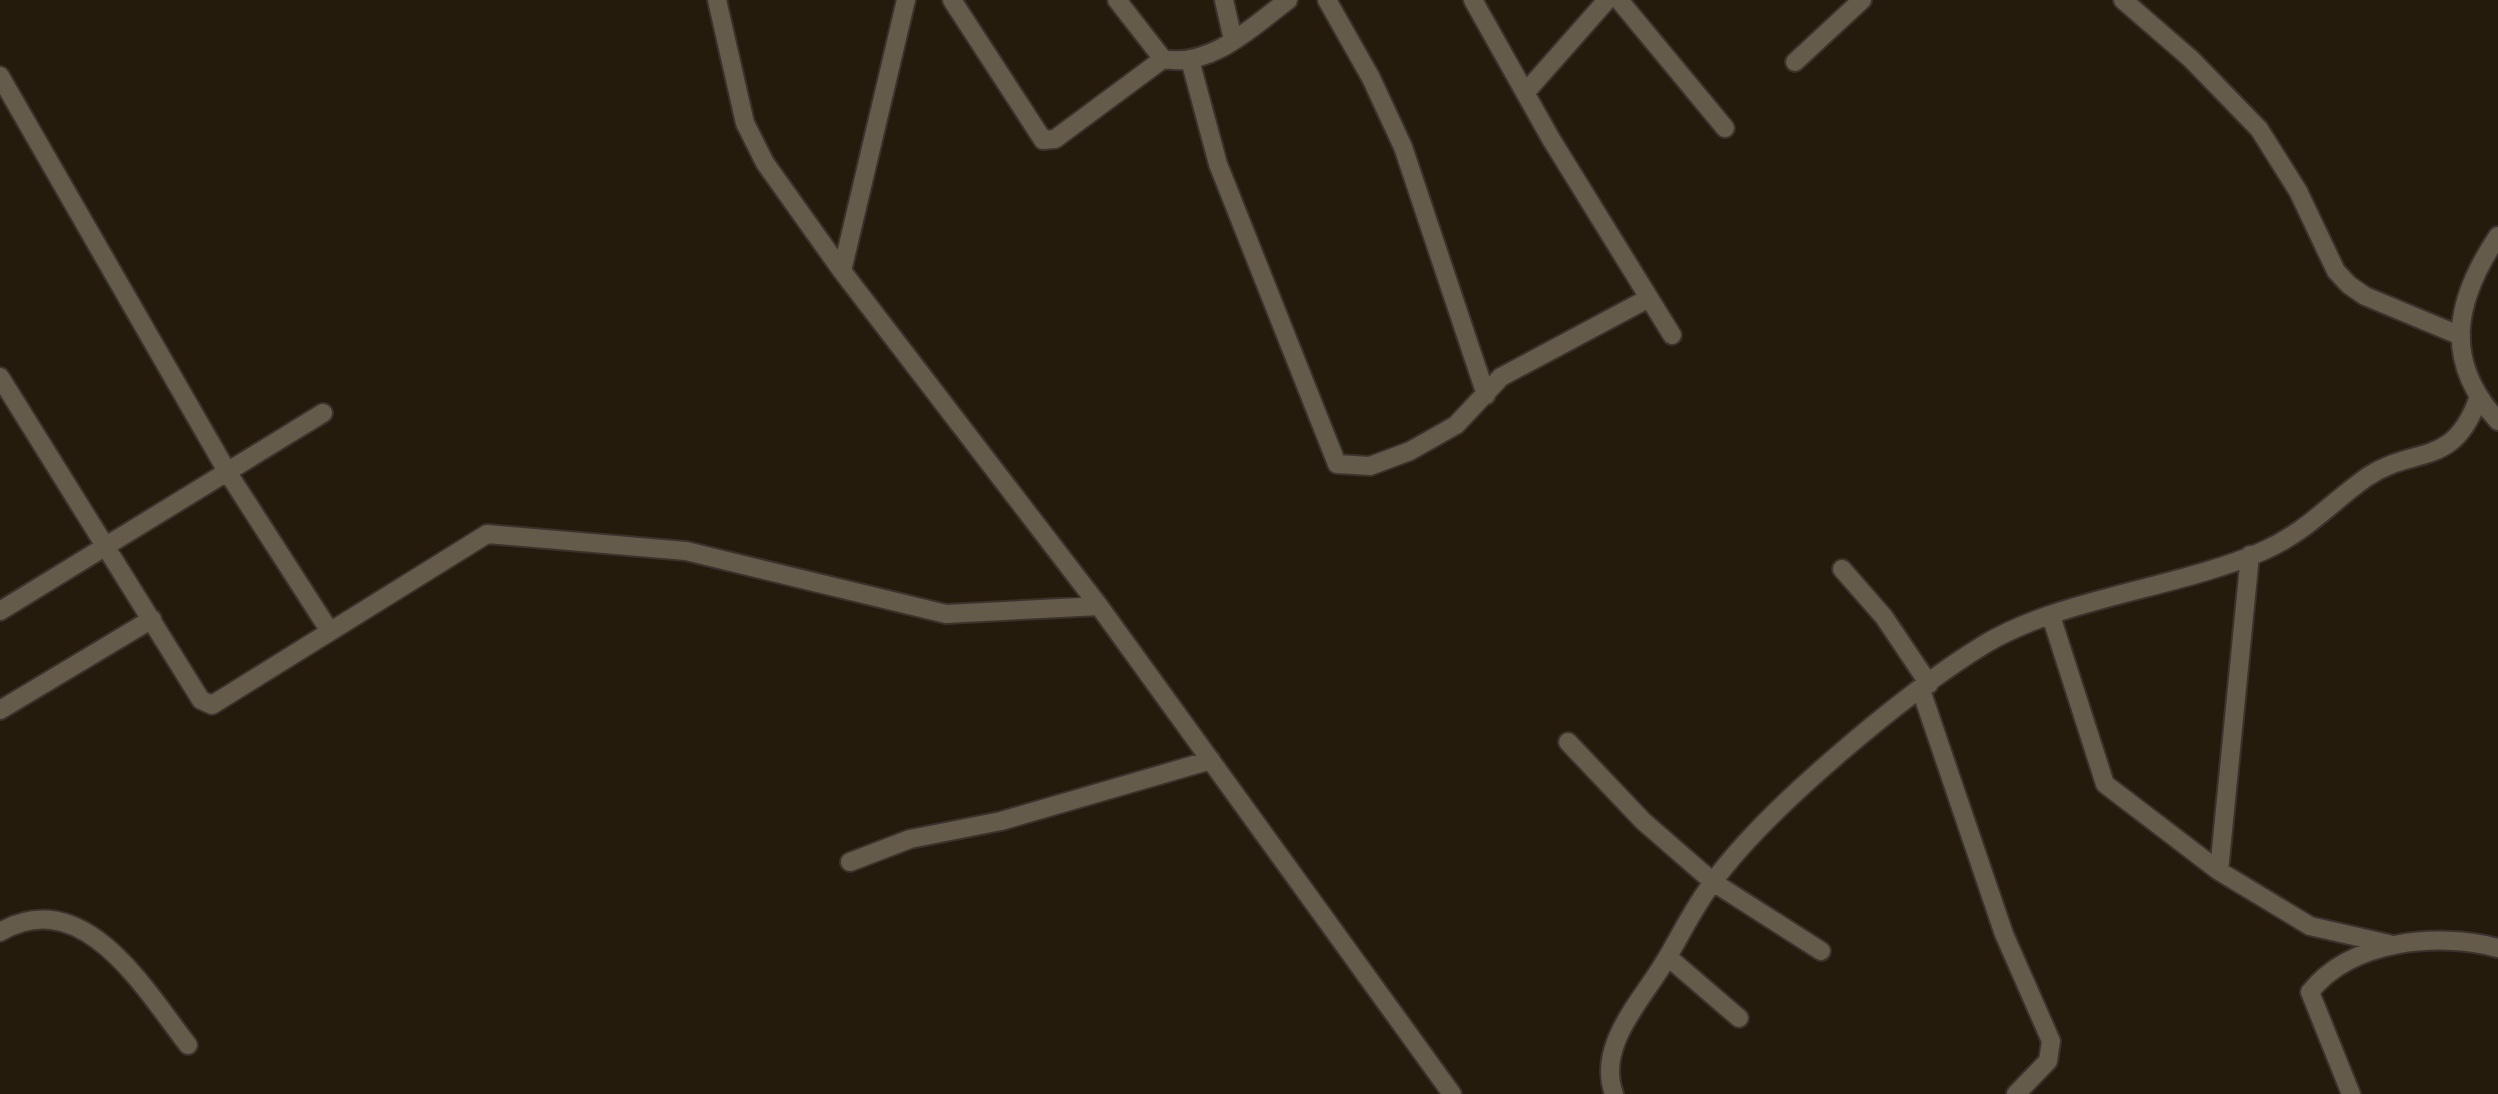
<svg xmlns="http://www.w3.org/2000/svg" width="2498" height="1094" font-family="'Varela Round',sans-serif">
  <rect width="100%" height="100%" fill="#241b0c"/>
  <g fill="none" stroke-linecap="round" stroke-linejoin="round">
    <defs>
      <path id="minor" d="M 717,0 L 745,123 L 765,163 L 842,271 L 1099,606 L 1452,1094
        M 952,0 L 1043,140 L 1055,139 L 1163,59
        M 1117,0 L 1163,59 C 1211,68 1252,27 1288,0
        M 1224,0 L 1233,40
        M 1327,0 L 1371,78 L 1403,147 L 1486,395
        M 1473,0 L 1551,139 L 1672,335
        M 1619,0 L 1725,128
        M 2123,0 L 2191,59 L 2259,129 L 2298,191 L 2336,271 L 2349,285 L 2365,296 L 2461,336
        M 1190,60 L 1218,164 L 1337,464 L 1370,466 L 1410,451 L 1456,425 L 1501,377 L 1649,298
        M 1795,62 L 1862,0
        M 0,76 L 228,473 L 329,630
        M 1525,93 L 1607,0
        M 2498,236 C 2455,300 2442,360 2498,421
        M 842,271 L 906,0
        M 0,377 L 201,700 L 212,705 L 487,534 L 686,551 L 946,614 L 1099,606
        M 1842,569 L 1884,617 L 1929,684
        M 0,611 L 323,413
        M 2051,616 L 2105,784 L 2219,871 L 2310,926 L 2389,944
        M 1921,690 L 2004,934 L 2051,1041 L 2048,1061 L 2016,1094
        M 0,710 L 152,619
        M 1568,742 L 1643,821 L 1713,882 L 1821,951
        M 850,862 L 910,839 L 1001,821 L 1211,760
        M 2219,871 L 2250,555
        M 0,932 C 84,883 145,990 188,1045
        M 1668,957 L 1739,1018
        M 1614,1094 C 1597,1047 1638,1005 1662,966 C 1679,939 1693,908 1713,882 C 1768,807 1905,693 1985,644 C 2062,598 2178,588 2263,551 C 2308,531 2330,503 2367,477 C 2415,445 2453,469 2478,399
        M 2351,1094 L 2310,992 C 2351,940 2438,932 2498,948"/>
    </defs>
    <use href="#minor" stroke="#3a332d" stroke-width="22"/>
    <use href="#minor" stroke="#655b4a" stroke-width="18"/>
  </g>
</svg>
